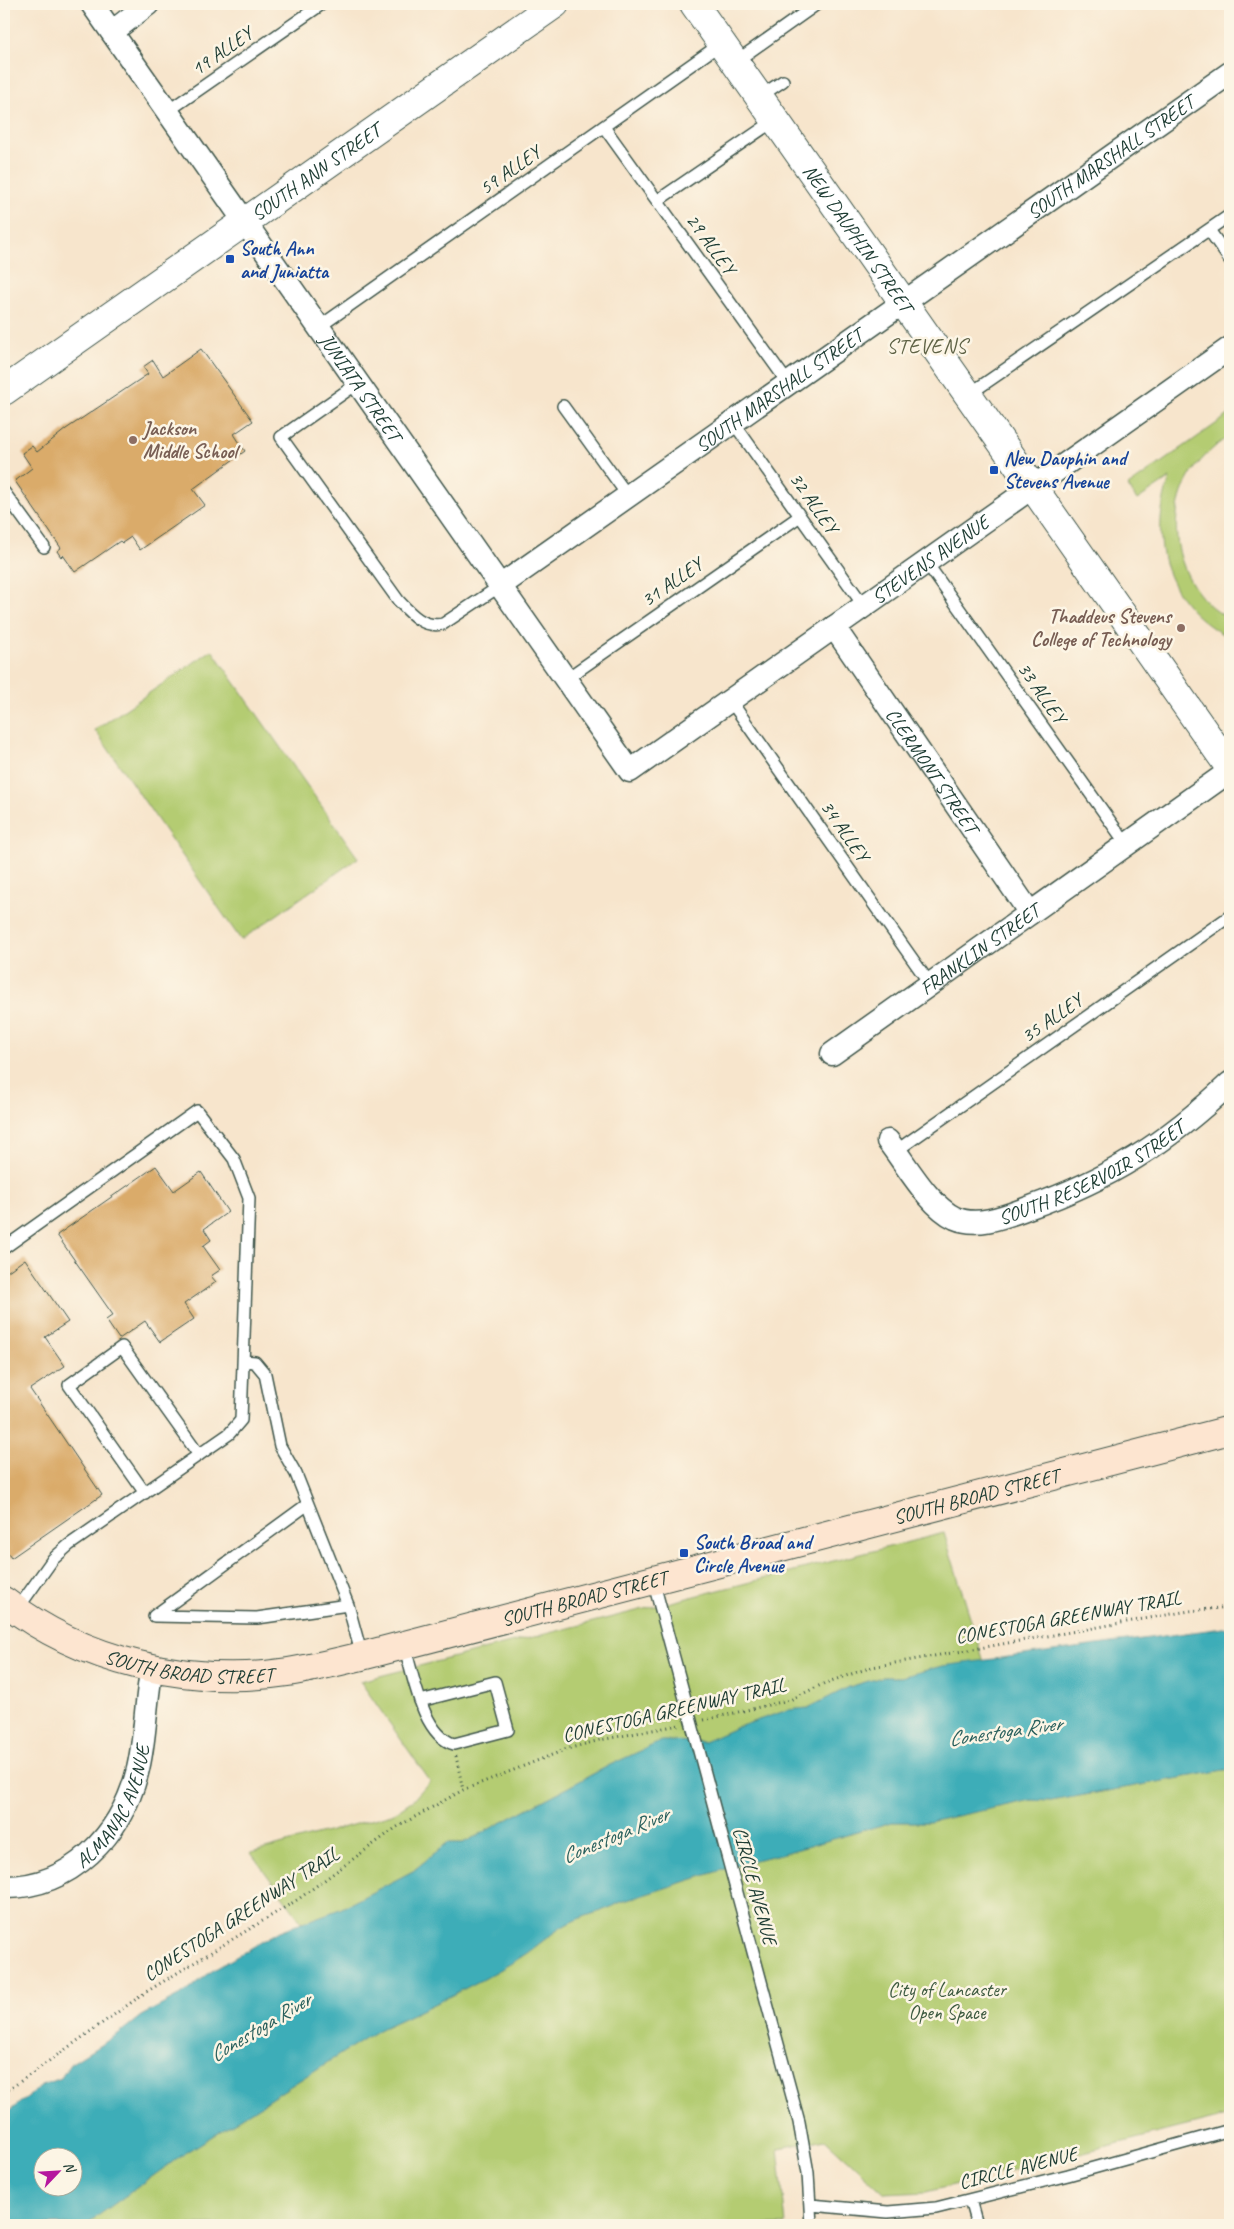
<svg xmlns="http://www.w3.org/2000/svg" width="1234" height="2229" font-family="Caveat,sans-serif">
  <rect width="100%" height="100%" fill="#fcf5e5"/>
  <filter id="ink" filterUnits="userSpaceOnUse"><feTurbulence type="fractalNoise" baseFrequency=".02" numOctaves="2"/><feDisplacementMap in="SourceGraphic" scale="10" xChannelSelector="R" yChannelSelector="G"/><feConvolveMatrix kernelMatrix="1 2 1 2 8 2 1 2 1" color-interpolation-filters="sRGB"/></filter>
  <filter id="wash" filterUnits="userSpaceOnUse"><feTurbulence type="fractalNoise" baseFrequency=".0096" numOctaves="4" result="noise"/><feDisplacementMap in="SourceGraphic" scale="20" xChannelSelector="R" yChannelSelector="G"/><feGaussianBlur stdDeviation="1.12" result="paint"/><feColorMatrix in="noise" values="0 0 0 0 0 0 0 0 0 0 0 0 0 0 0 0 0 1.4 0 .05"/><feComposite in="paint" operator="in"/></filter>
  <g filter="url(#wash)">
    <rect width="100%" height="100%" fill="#f7e5cc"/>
    <path fill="#b4cc72" stroke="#6a8453" d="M 1230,414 L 1230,435 C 1213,447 1198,461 1188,479 C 1162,526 1181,595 1230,619 L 1230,638 C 1166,606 1147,543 1170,478 L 1137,500 L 1128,486 Z
      M 212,650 L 358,858 L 241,940 L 95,730 Z
      M 944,1533 L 984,1662 L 942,1666 L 901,1677 L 882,1677 L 849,1687 L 808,1708 L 788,1710 L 738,1727 L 704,1742 L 662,1741 L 610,1765 L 463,1843 L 447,1843 L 413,1871 L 340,1909 L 302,1923 L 251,1853 L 392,1814 L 413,1800 L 430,1781 L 360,1681 Z
      M 1230,1769 L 1230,2115 L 926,2192 L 885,2194 L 825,2139 L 778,2148 L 786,2225 L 85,2225 L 178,2158 L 378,2030 C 424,2009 471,1987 515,1961 C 532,1951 546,1937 562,1927 C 581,1915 602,1913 621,1902 L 750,1861 L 781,1854 L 892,1822 L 929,1822 L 1031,1800 L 1051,1801 Z"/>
    <path fill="#3cadb8" stroke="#2e7576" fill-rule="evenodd" d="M 1230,1627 L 1230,1769 L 1051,1801 L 1031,1800 L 929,1822 L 892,1822 L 781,1854 L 750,1861 L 621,1902 C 602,1913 581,1915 562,1927 C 546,1937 532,1951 515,1961 C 471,1987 424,2009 378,2030 L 178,2158 L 85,2225 L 4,2225 L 4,2115 L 43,2085 L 61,2078 L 70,2064 L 118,2034 L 141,2016 L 184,1993 L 212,1971 L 280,1931 L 340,1909 L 413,1871 L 447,1843 L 463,1843 L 610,1765 L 662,1741 L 704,1742 L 738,1727 L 788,1710 L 808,1708 L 849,1687 L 882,1677 L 901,1677 L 942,1666 ZM 42,2156 L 72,2156 L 72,2186 L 42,2186 Z"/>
    <g id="blocks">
      <path fill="#daab6b" d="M 201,349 L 253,421 L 234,434 L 245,451 L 193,489 L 205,505 L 140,550 L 131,537 L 122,543 L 120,541 L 75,572 L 63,555 L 61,557 L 57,551 L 61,548 L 15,481 L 32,468 L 22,453 L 32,446 L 37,452 L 66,429 L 148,374 L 143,367 L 153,360 L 163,376 Z
        M 156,1166 L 174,1191 L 201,1172 L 228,1212 L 204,1229 L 211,1240 L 203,1246 L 220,1270 L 211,1276 L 216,1282 L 184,1304 L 194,1319 L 160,1342 L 145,1321 L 119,1339 L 106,1320 L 113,1315 L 57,1235 Z
        M 25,1259 L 68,1322 L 45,1337 L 65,1366 L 30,1389 L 102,1495 L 11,1558 L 4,1548 L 4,1274 Z"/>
    </g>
  </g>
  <g filter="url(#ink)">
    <use href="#blocks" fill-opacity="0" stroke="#3f564b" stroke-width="1"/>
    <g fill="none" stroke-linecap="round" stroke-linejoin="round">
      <defs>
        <path id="service" d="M 735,62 L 817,4
          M 759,97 L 783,81
          M 168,111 L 322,4
          M 604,127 L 788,383
          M 657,201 L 775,120
          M 1209,230 L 1230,260
          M 319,327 L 722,43
          M 358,383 L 281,437 L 398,600 C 411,614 423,628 443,624 L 500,586
          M 968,395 L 1230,215
          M 563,406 L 628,496
          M 733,422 L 864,606
          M 4,492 L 44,547
          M 926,562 L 1127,845
          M 566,679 L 800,516
          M 730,700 L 930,984
          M 896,1151 L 1230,916
          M 4,1248 L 197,1111 L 234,1159 L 249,1198 L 241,1420 L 229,1434 L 69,1545 L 53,1559 L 16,1611
          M 244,1361 L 255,1362 L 265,1374 L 280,1446 L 296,1474 L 348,1605 L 362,1656
          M 145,1493 L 69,1385 L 122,1347 L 199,1455
          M 308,1504 L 154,1616 L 257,1618 L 348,1605
          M 653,1580 L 687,1706
          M 404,1645 C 413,1673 422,1735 454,1744 L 508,1730 L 495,1682 L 420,1701
          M 736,1889 L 799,2122 L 808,2173 L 811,2225
          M 970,2200 L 977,2225
          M 811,2205 L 888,2212 L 936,2208 L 1068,2175 L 1230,2130"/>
        <g id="minor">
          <path id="s1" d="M 92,4 L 630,771 L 1230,348"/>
          <path d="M 112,32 L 148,4"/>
          <path id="s2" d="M 500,586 L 1230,73"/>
          <path id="s3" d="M 834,627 L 1030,913"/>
          <path id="s4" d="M 832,1054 L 1230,771"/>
          <path id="s5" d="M 888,1141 C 906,1164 929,1206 955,1218 C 978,1228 1006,1216 1028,1208 C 1110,1179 1167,1143 1230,1083"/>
          <path id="s6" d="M 4,1887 C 71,1888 121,1835 137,1773 C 146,1739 145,1702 152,1668"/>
        </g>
        <g id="tertiary">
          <path id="s7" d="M 694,4 L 1230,768"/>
          <path id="s8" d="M 4,391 L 555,4"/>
        </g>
        <g id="secondary">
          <path id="s9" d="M 4,1601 C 83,1662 190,1687 288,1672 C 313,1668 337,1662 362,1656 L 1230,1430"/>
        </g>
      </defs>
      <use href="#service" stroke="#3f564b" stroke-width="14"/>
      <use href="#minor" stroke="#3f564b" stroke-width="25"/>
      <use href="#tertiary" stroke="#3f564b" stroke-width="30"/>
      <use href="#secondary" stroke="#3f564b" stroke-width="30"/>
      <path stroke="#3f564b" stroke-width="3" stroke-dasharray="1 4" stroke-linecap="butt" d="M 704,1720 L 790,1700 L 825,1683 L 872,1667 L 1189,1611 L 1230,1607
        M 456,1756 L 463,1790
        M 4,2093 L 146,1992 L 297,1900 L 397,1827 L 463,1790 L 567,1749 L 600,1740 L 679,1725"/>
      <use href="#service" stroke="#fff" stroke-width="11"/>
      <use href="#minor" stroke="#fff" stroke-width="22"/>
      <use href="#tertiary" stroke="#fff" stroke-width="28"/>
      <use href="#secondary" stroke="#fde5d0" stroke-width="28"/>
      <defs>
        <path id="service-bridge" d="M 687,1706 L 736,1889"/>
      </defs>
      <use href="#service-bridge" stroke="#3f564b" stroke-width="14" stroke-linecap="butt"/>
      <use href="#service-bridge" stroke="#fff" stroke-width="11"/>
    </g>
  </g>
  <g fill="#1a4fb4" stroke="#fcf5e5" stroke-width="2">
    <rect x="225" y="254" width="10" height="10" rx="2.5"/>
    <rect x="989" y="465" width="10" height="10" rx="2.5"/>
    <rect x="679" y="1548" width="10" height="10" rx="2.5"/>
  </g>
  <g fill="#8d6e63" stroke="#fcf5e5" stroke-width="2">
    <circle cx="133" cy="440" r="5"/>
    <circle cx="1181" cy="628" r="5"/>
  </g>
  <g text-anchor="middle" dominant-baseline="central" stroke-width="5" stroke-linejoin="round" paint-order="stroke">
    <g font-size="20" fill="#1f3d34" stroke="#fcf5e5">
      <text transform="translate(222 51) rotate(-35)">19 ALLEY</text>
      <text stroke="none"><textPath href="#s2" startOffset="746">SOUTH MARSHALL STREET</textPath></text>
      <text transform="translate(510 170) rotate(-35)">59 ALLEY</text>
      <text stroke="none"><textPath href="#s8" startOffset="381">SOUTH ANN STREET</textPath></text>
      <text stroke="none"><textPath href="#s7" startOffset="286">NEW DAUPHIN STREET</textPath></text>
      <text transform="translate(711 244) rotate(54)">29 ALLEY</text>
      <text stroke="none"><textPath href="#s1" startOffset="468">JUNIATA STREET</textPath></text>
      <text stroke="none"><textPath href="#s2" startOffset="341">SOUTH MARSHALL STREET</textPath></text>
      <text transform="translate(814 503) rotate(55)">32 ALLEY</text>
      <text stroke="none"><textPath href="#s1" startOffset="1304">STEVENS AVENUE</textPath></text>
      <text transform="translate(672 582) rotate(-35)">31 ALLEY</text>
      <text transform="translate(1042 693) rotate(55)">33 ALLEY</text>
      <text stroke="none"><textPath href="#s3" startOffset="174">CLERMONT STREET</textPath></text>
      <text transform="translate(845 831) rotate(55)">34 ALLEY</text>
      <text stroke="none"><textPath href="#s4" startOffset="181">FRANKLIN STREET</textPath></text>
      <text transform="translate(1052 1018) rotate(-35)">35 ALLEY</text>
      <text stroke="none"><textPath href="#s5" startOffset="251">SOUTH RESERVOIR STREET</textPath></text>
      <text stroke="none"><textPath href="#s9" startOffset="1011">SOUTH BROAD STREET</textPath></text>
      <text stroke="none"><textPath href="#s9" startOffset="606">SOUTH BROAD STREET</textPath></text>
      <text transform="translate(1068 1617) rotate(-10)">CONESTOGA GREENWAY TRAIL</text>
      <text stroke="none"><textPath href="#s9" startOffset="201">SOUTH BROAD STREET</textPath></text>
      <text transform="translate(674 1710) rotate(-13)">CONESTOGA GREENWAY TRAIL</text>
      <text stroke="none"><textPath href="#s6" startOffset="148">ALMANAC AVENUE</textPath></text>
      <text transform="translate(755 1886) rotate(75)">CIRCLE AVENUE</text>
      <text transform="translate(241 1914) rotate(-33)">CONESTOGA GREENWAY TRAIL</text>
      <text transform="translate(1018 2168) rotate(-14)">CIRCLE AVENUE</text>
    </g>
    <g font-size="20" font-weight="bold" fill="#164399" stroke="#fcf5e5" text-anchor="start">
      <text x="240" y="248">South Ann<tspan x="240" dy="23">and Juniatta</tspan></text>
      <text x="1004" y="458">New Dauphin and<tspan x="1004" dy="23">Stevens Avenue</tspan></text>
      <text x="694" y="1542">South Broad and<tspan x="694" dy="23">Circle Avenue</tspan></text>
    </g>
    <g font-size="20" font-weight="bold" fill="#785e54" stroke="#fcf5e5" text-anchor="start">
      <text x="143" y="428">Jackson<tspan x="143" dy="23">Middle School</tspan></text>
      <text x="1171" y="616" text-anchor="end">Thaddeus Stevens<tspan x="1171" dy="23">College of Technology</tspan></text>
    </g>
    <g font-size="20" fill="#3d5a40" stroke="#fcf5e5">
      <text x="947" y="1989">City of Lancaster<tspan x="947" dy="23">Open Space</tspan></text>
    </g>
    <g font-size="21" letter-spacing="1" fill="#606447" stroke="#fcf5e5">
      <text x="927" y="346">STEVENS</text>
    </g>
    <g font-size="21" font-style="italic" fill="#285f5c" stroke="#fcf5e5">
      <text transform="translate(1005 1731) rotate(-8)">Conestoga River</text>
      <text transform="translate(615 1835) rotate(-23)">Conestoga River</text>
      <text transform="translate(260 2027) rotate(-31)">Conestoga River</text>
    </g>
  </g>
  <rect width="1234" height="2229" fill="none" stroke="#fcf5e5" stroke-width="20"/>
  <g transform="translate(58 2172) rotate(65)"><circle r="24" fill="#fcf5e5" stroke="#a4ab9e"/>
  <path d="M0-4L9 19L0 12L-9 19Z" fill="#b5179e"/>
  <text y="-8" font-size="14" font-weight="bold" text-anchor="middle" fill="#1f3d34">N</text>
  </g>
</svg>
